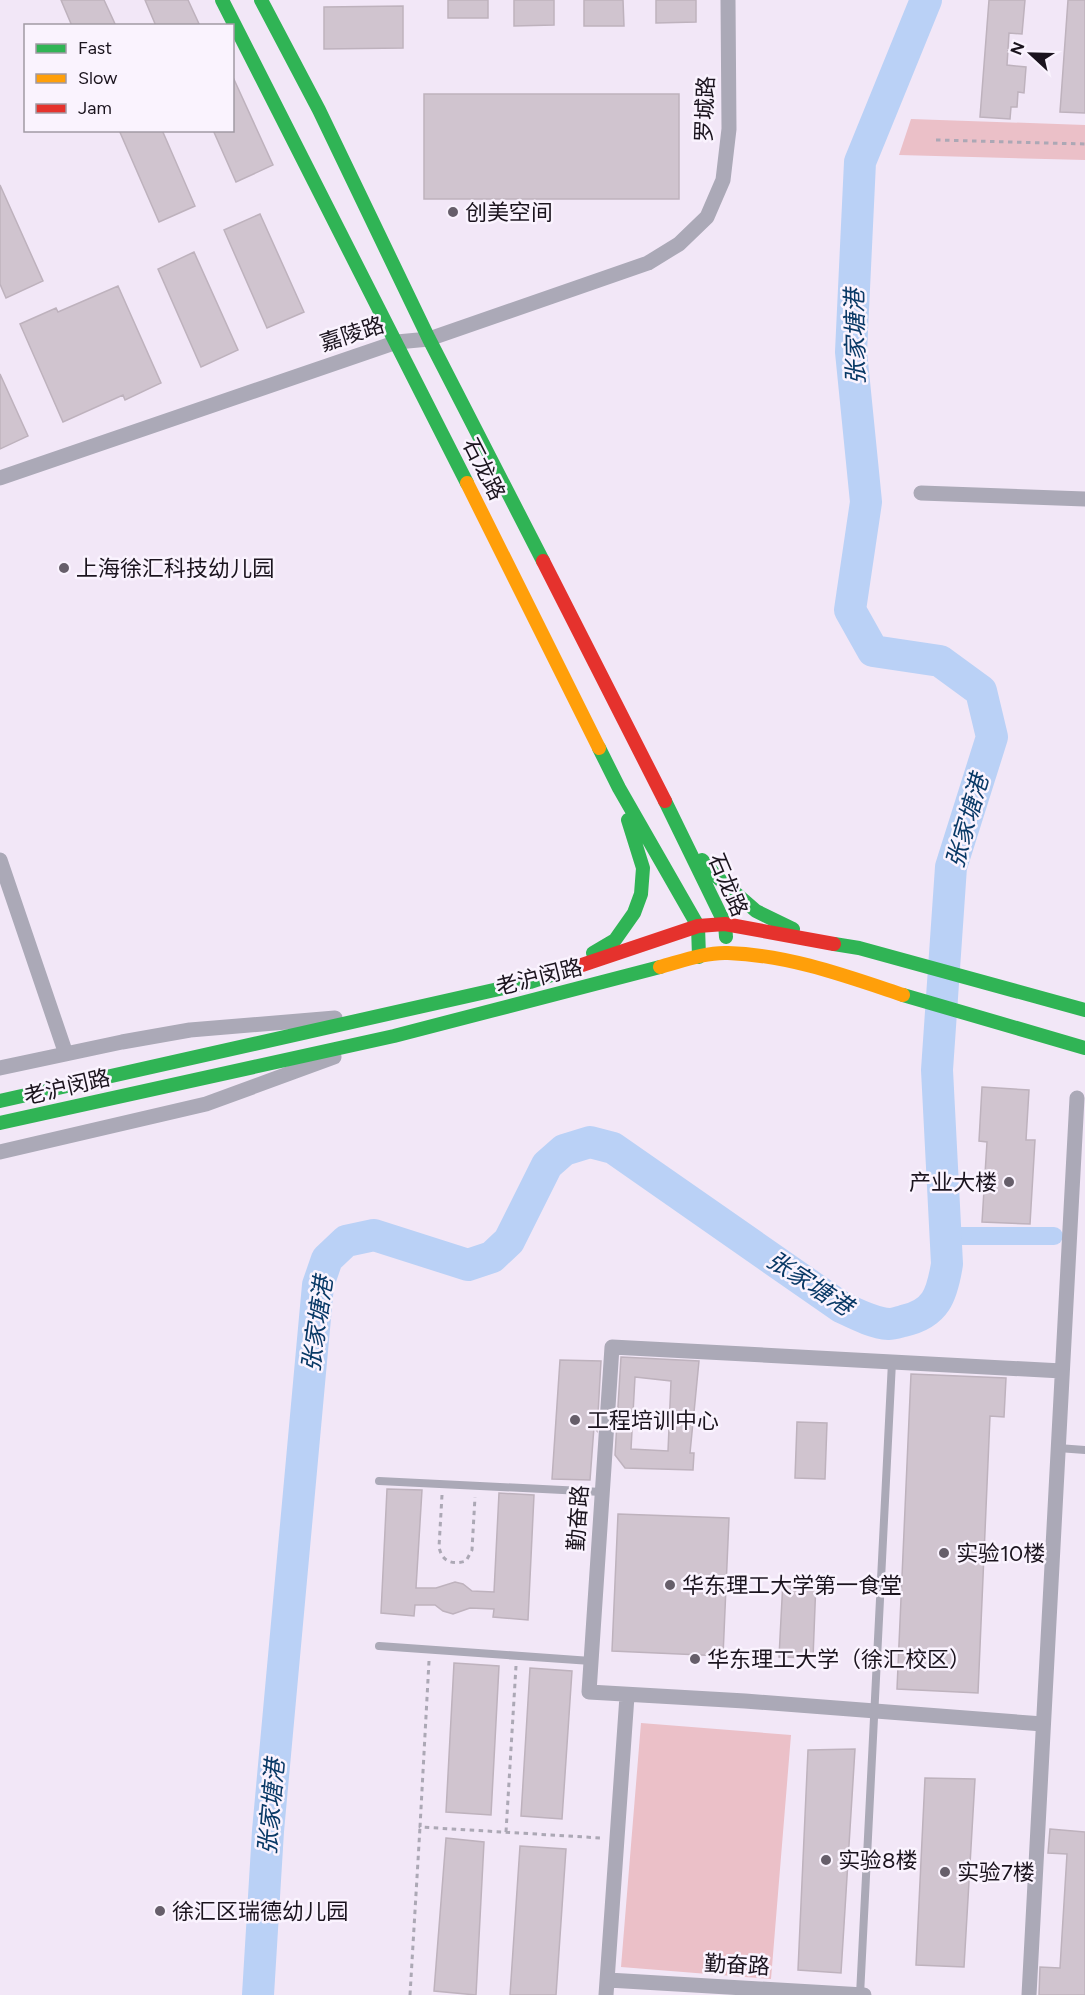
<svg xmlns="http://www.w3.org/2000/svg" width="1085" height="1995" font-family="Figtree,'Noto Sans SC',sans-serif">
  <rect width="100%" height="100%" fill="#f2e7f7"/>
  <path fill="#ebc0c8" d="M 911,119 L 1085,125 L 1085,160 L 899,155 Z
    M 641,1723 L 791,1735 L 771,1979 L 621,1967 Z"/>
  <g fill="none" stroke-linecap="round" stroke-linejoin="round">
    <path stroke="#bad1f6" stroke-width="18" d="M 945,1236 L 1054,1236"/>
    <path stroke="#bad1f6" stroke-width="32" d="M 258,1995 L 268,1831 L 318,1285 L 327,1259 L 346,1241 L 374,1235 L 468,1265 L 492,1257 L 509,1241 L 547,1165 L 564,1150 L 590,1142 L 613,1148 L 841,1307 C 856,1314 873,1323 889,1324 C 893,1324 899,1322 903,1321 C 936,1314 942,1295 947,1264 L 937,1070 L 951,867 L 992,737 L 981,691 L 940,661 L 873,651 L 850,610 L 866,502 L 851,352 L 860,162 L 926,0"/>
  </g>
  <path fill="#d0c4cf" stroke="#beb2bd" stroke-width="1.5" fill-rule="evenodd" d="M 61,0 L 104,0 L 116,26 L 72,26 Z
    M 145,0 L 188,0 L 200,26 L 156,26 Z
    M 448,0 L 488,0 L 488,18 L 448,18 Z
    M 514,0 L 554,0 L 554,25 L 514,26 Z
    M 584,0 L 623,0 L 624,26 L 584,26 Z
    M 656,0 L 696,0 L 696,22 L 656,23 Z
    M 989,0 L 1025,0 L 1022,34 L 1009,33 L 1007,65 L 1026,67 L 1024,93 L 1018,92 L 1017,107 L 1011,107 L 1010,119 L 980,117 Z
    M 1068,0 L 1085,0 L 1085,113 L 1060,112 Z
    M 403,6 L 403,48 L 324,49 L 324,7 Z
    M 232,75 L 273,165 L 236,182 L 213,130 L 232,130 Z
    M 424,94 L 679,94 L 679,199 L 424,199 Z
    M 119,130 L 162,130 L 195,206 L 159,222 Z
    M 0,185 L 43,281 L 6,298 L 0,284 Z
    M 260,214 L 304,312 L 267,328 L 224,230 Z
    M 194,252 L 238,350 L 201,367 L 158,269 Z
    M 118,286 L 161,383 L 125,400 L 123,395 L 63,422 L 20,324 L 56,308 L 58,312 Z
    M 0,374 L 28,436 L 0,449 Z
    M 982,1087 L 1029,1090 L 1026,1140 L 1035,1140 L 1030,1224 L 982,1222 L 987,1142 L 979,1141 Z
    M 621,1357 L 699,1361 L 690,1453 L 694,1453 L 693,1470 L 625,1468 L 615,1455 ZM 635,1377 L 671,1381 L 668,1451 L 631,1449 Z
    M 560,1360 L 601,1361 L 597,1431 L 594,1427 L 590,1480 L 552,1479 Z
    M 911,1374 L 1006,1378 L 1004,1417 L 990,1416 L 978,1693 L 897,1689 Z
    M 797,1422 L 827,1423 L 825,1479 L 795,1478 Z
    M 387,1489 L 422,1490 L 416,1588 L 436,1588 L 455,1582 L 463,1584 L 472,1591 L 494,1592 L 499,1493 L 534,1495 L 528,1620 L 493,1617 L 494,1609 L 470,1608 L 453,1614 L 443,1611 L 435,1605 L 415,1605 L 414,1616 L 381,1613 Z
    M 618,1514 L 729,1518 L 723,1656 L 612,1651 Z
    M 783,1580 L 816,1581 L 813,1658 L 779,1657 Z
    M 454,1663 L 499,1666 L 491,1815 L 446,1812 Z
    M 530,1668 L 572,1671 L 562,1819 L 521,1816 Z
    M 855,1749 L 841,1973 L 798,1970 L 808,1750 Z
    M 925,1778 L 975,1779 L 964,1967 L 916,1965 Z
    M 1050,1829 L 1085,1832 L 1085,1995 L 1039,1995 L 1040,1967 L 1060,1968 L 1067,1854 L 1048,1853 Z
    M 446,1838 L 484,1842 L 476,1995 L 434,1991 Z
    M 520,1846 L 566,1849 L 556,1995 L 510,1995 Z"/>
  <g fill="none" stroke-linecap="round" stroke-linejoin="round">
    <path stroke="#aca8b5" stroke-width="3" stroke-dasharray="4.5 4.5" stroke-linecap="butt" d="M 936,140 L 1085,144
      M 442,1495 L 439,1547 C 442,1562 452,1565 466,1561 L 472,1550 L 475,1497
      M 429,1661 L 420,1827 L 601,1838
      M 506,1832 L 516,1666
      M 410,1995 L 420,1827"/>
    <path stroke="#aba9b7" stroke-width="8" d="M 1058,1448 L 1085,1450
      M 379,1481 L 602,1492
      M 379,1646 L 591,1661
      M 860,1995 L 892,1362"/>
    <path stroke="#aba9b7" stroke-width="15" d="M 0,478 L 397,342 L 429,339 L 648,263 L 679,244 L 707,217 L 723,180 L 729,129 L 728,0
      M 921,493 L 1085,499
      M 0,860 L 66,1054
      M 0,1068 L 122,1042 L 190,1030 L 335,1018
      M 0,1152 L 206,1104 L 334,1057
      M 1043,1724 L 745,1701 L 589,1692 L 612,1347 L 1062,1371
      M 608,1980 L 864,1995
      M 606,1995 L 627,1696
      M 1029,1995 L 1077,1098"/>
    <path stroke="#30b455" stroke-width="14" d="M 222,0 L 467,483
      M 261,0 L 319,110 L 429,339 L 543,561
      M 599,748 L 619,788 L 698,926 L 699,957
      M 665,801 L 725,924 L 726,937
      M 702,860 L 717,877 L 756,911 L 793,929
      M 834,944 L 859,948 L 1085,1010
      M 593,953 L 615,940 L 634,913 L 641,894 L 643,868 L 628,820
      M 903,995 L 1085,1048
      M 0,1101 L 530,982 L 579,966
      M 0,1123 L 394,1036 L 660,967"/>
    <path stroke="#ff9f0a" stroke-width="14" d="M 467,483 L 599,748
      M 660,967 C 682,961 706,952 728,953 C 789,955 846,976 903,995"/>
    <path stroke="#e5322d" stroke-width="14" d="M 543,561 L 665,801
      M 579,966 L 698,926 L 725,924 L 834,944"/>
  </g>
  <g fill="#665e6a" stroke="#faf3fe" stroke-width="2">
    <circle cx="453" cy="212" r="6"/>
    <circle cx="64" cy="568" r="6"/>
    <circle cx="1009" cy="1182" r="6"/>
    <circle cx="575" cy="1420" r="6"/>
    <circle cx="944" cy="1553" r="6"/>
    <circle cx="670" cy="1585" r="6"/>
    <circle cx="695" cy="1659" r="6"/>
    <circle cx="826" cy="1860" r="6"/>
    <circle cx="945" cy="1872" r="6"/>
    <circle cx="160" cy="1911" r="6"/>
  </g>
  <g text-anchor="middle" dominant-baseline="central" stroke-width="5" stroke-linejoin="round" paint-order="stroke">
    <g font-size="22" fill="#1b141e" stroke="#faf3fe">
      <text transform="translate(705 109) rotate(-88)">罗城路</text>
      <text transform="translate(352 334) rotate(-18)">嘉陵路</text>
      <text transform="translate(484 469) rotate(63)">石龙路</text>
      <text transform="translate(728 885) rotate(67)">石龙路</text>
      <text transform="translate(539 977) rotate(-14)">老沪闵路</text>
      <text transform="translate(67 1087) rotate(-13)">老沪闵路</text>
      <text transform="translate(578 1518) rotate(-86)">勤奋路</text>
      <text transform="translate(737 1965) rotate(3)">勤奋路</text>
    </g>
    <g font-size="22" fill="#1b141e" stroke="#faf3fe" text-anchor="start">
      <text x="465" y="212">创美空间</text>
      <text x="76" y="568">上海徐汇科技幼儿园</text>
      <text x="997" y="1182" text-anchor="end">产业大楼</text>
      <text x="587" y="1420">工程培训中心</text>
      <text x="956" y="1553">实验10楼</text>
      <text x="682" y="1585">华东理工大学第一食堂</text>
      <text x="707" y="1659">华东理工大学（徐汇校区）</text>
      <text x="838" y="1860">实验8楼</text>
      <text x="957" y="1872">实验7楼</text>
      <text x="172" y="1911">徐汇区瑞德幼儿园</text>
    </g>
    <g font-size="24" font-style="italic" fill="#093966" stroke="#faf3fe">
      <text transform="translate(855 337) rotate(-91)">张家塘港</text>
      <text transform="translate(967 821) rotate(-74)">张家塘港</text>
      <text transform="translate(810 1283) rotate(33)">张家塘港</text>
      <text transform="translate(317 1324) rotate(-82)">张家塘港</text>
      <text transform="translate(271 1807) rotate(-85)">张家塘港</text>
    </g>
  </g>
  <rect x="24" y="24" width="210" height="108" fill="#faf3fe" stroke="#a19aa4" stroke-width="1.5"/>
  <rect x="36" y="44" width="30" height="9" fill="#30b455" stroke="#a19aa4" stroke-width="1.5"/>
  <text x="78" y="54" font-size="18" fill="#1b141e">Fast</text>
  <rect x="36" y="74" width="30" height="9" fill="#ff9f0a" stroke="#a19aa4" stroke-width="1.5"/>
  <text x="78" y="84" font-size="18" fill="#1b141e">Slow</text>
  <rect x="36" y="104" width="30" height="9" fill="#e5322d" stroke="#a19aa4" stroke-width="1.5"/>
  <text x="78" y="114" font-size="18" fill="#1b141e">Jam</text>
  <g transform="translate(1031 54) rotate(292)" stroke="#faf3fe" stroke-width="4.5" paint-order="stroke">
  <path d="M0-4.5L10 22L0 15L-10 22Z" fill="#1b141e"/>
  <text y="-9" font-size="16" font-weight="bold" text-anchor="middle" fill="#1b141e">N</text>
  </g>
</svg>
